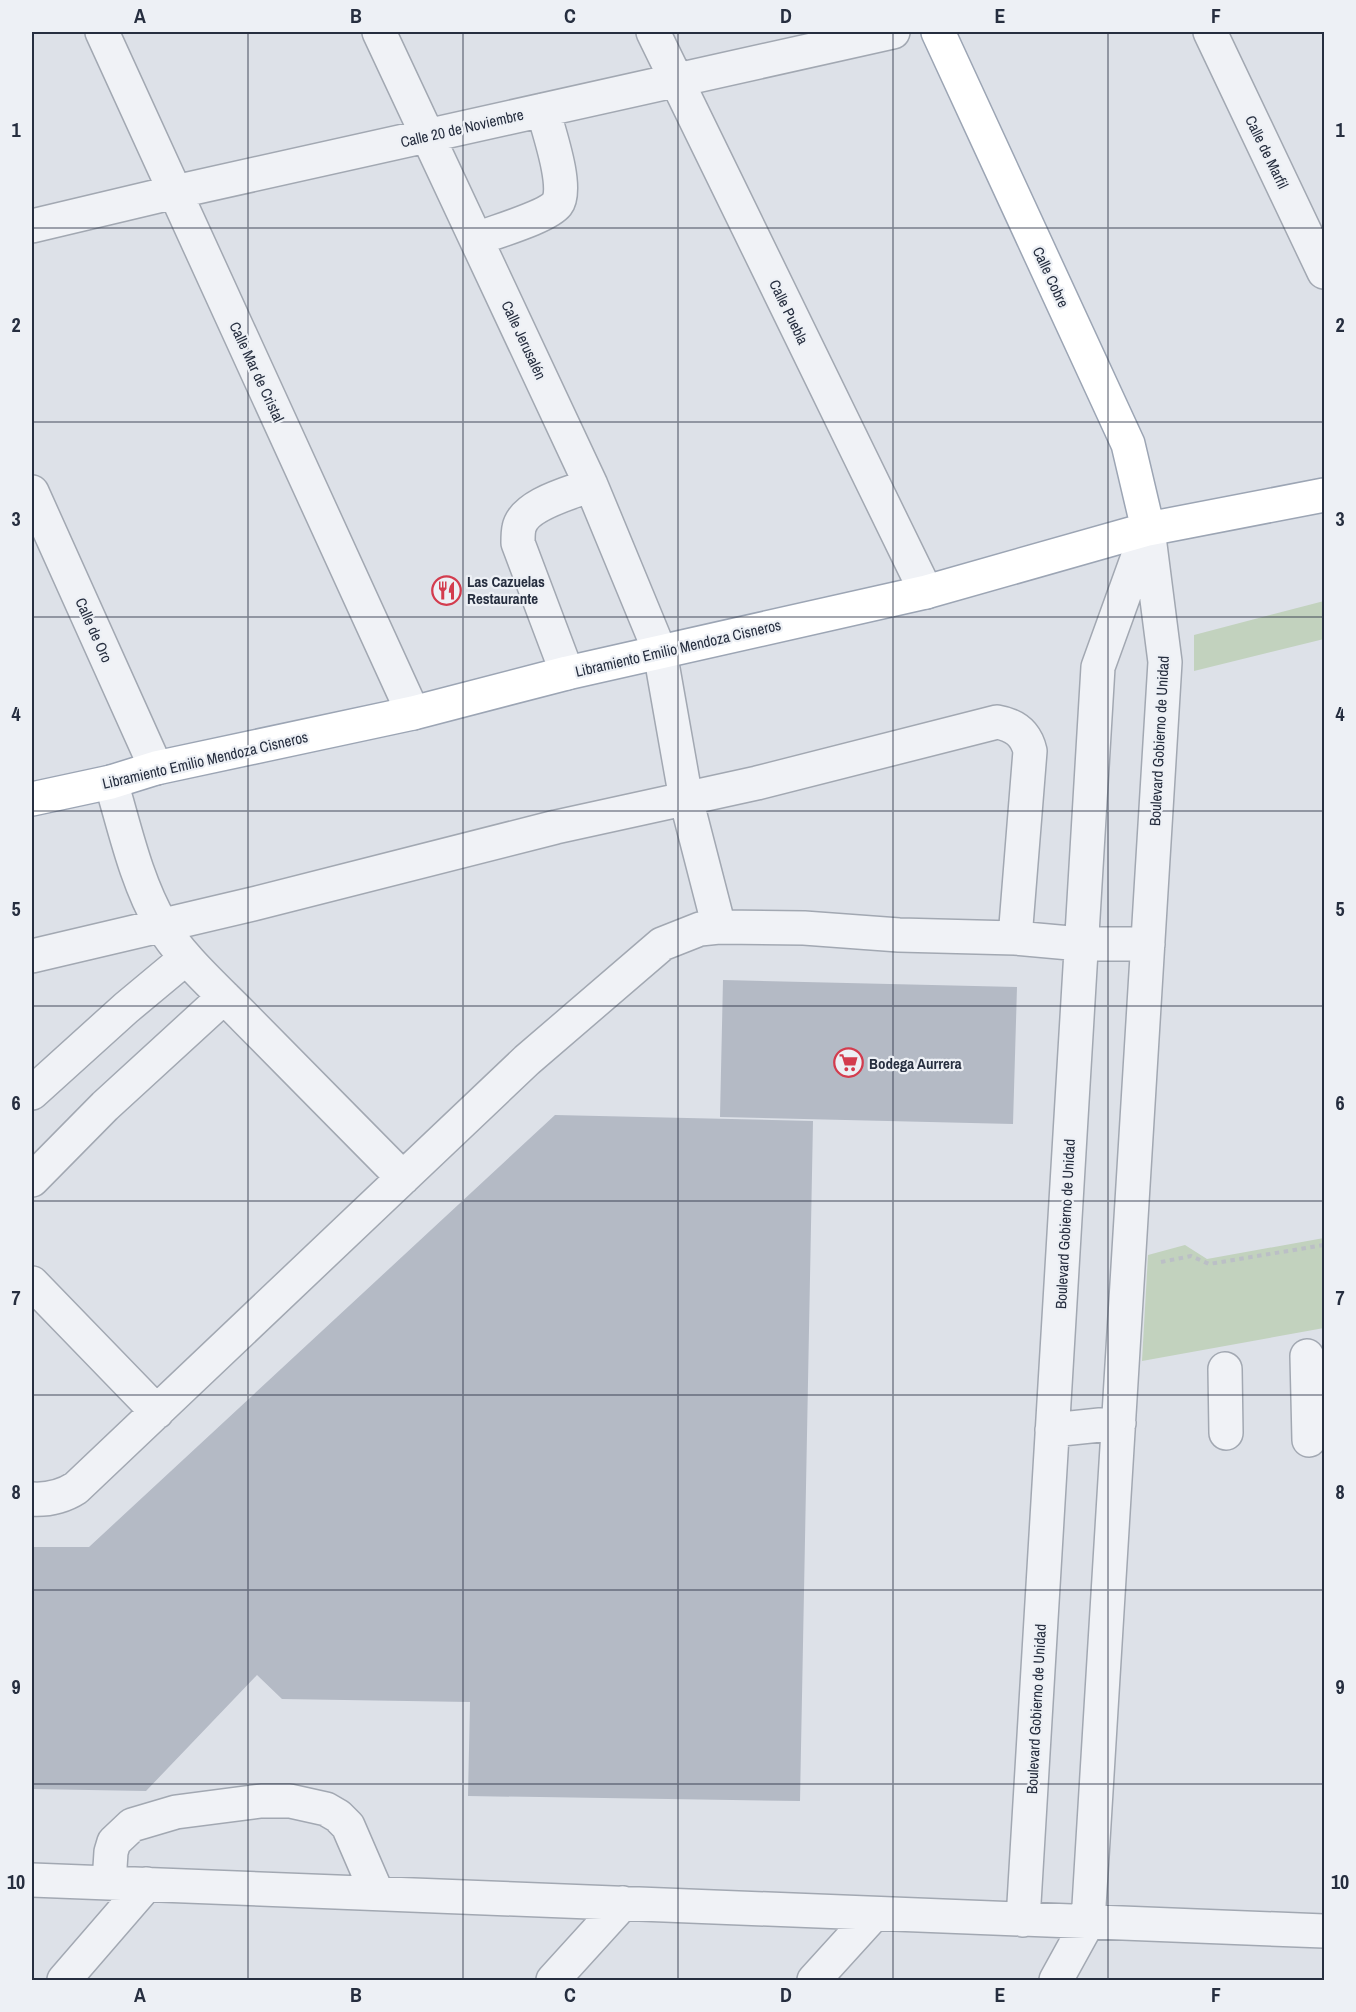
<svg xmlns="http://www.w3.org/2000/svg" width="1356" height="2012" font-family="'Archivo Narrow',sans-serif">
  <rect width="100%" height="100%" fill="#dde1e8"/>
  <path fill="#c2d2be" d="M 1324,601 L 1324,639 L 1194,671 L 1194,635 Z
    M 1324,1238 L 1324,1328 L 1142,1361 L 1148,1255 L 1185,1245 L 1207,1259 Z"/>
  <path fill="#b4bac5" d="M 723,980 L 1017,987 L 1013,1124 L 720,1117 Z
    M 555,1115 L 813,1121 L 800,1801 L 468,1796 L 470,1702 L 282,1699 L 257,1675 L 146,1791 L 32,1789 L 32,1547 L 89,1547 Z"/>
  <g fill="none" stroke-linecap="round" stroke-linejoin="round">
    <defs>
      <path id="minor" d="M 102,32 L 413,713
        M 379,32 L 591,485 L 660,652 L 686,799 L 719,927
        M 653,32 L 926,592
        M 1210,32 L 1324,272
        M 32,226 L 175,192 L 893,32
        M 477,239 C 494,232 547,217 557,204 C 569,189 548,129 543,110
        M 32,492 L 156,768
        M 567,673 L 518,543 C 518,538 518,532 519,528 C 524,504 571,493 591,485
        M 111,782 C 125,829 136,881 161,924 C 180,957 219,991 246,1019 C 298,1072 351,1125 403,1178
        M 32,956 L 257,903 L 556,827 L 757,783 L 997,722 C 1015,725 1026,734 1030,751 L 1015,938
        M 32,1093 L 126,1008 L 186,958
        M 32,1180 L 105,1106 L 224,997
        M 32,1283 L 157,1412
        M 1307,1356 L 1309,1440
        M 1225,1369 L 1226,1433
        M 1052,1430 L 1119,1423
        M 32,1499 C 49,1500 62,1497 76,1488 L 527,1060 L 662,944 L 700,929 L 719,927 L 804,928 L 899,935 L 1015,938 L 1081,944 L 1148,944
        M 32,1880 L 1324,1931
        M 109,1883 L 111,1852 L 114,1842 L 132,1825 L 176,1812 L 261,1801 L 290,1801 L 326,1809 L 338,1816 L 348,1826 L 377,1893
        M 1023,1920 L 1098,667 L 1146,534
        M 64,1980 L 147,1884
        M 553,1980 L 623,1903
        M 814,1980 L 874,1914
        M 1056,1980 L 1088,1922 L 1165,662 L 1148,529"/>
      <path id="major" d="M 938,32 L 1128,444 L 1148,529
        M 32,799 L 111,782 L 156,768 L 413,713 L 567,673 L 926,592 L 1148,529 L 1324,495"/>
    </defs>
    <use href="#minor" stroke="#a2a8b2" stroke-width="36"/>
    <use href="#major" stroke="#9ca5b4" stroke-width="36"/>
    <path stroke="#bbbfc6" stroke-width="4" stroke-dasharray="4.5 4.5" stroke-linecap="butt" d="M 1161,1262 L 1191,1256 L 1209,1264 L 1324,1245"/>
    <use href="#minor" stroke="#f0f2f6" stroke-width="33"/>
    <use href="#major" stroke="#fff" stroke-width="33"/>
  </g>
  <path fill="none" stroke="#262e3f" stroke-width="1.5" stroke-opacity="0.55" d="M 248,32 L 248,1980M 463,32 L 463,1980M 678,32 L 678,1980M 893,32 L 893,1980M 1108,32 L 1108,1980M 32,228 L 1324,228M 32,422 L 1324,422M 32,617 L 1324,617M 32,811 L 1324,811M 32,1006 L 1324,1006M 32,1201 L 1324,1201M 32,1395 L 1324,1395M 32,1590 L 1324,1590M 32,1784 L 1324,1784"/>
  <defs>
    <symbol id="restaurant-ring" viewBox="-11 -11 22 22"><circle r="9.5" fill="#edf0f5" stroke="#d33c4e" stroke-width="1.5"/><path d="M-5-6h1v4h1v-4h1v4h1v-4h1v5L-1.5 .5V6h-2V.5L-5-1ZM5-6V6H3V1.5H1.5Q1.5-4 5-6Z" fill="#d33c4e"/></symbol>
    <symbol id="supermarket-ring" viewBox="-11 -11 22 22"><circle r="9.5" fill="#edf0f5" stroke="#d33c4e" stroke-width="1.5"/><path d="M-6-5.5h2.5l.6 2H6L4.5 2H-2.5L-4.4-4H-6ZM-1.5 3.2a1.3 1.3 0 1 0 .1 0ZM3 3.2a1.3 1.3 0 1 0 .1 0Z" fill="#d33c4e"/></symbol>
  </defs>
  <g fill-rule="evenodd">
    <use href="#restaurant-ring" x="430" y="574" width="33" height="33"/>
    <use href="#supermarket-ring" x="832" y="1046" width="33" height="33"/>
  </g>
  <g text-anchor="middle" dominant-baseline="central" stroke-width="4.5" stroke-linejoin="round" paint-order="stroke">
    <g font-size="15" fill="#262e3f" stroke="#edf0f5">
      <text transform="translate(462 128) rotate(-13)">Calle 20 de Noviembre</text>
      <text transform="translate(1267 152) rotate(64)">Calle de Marfil</text>
      <text transform="translate(1051 277) rotate(65)">Calle Cobre</text>
      <text transform="translate(789 312) rotate(64)">Calle Puebla</text>
      <text transform="translate(524 340) rotate(65)">Calle Jerusalén</text>
      <text transform="translate(257 372) rotate(65)">Calle Mar de Cristal</text>
      <text transform="translate(94 630) rotate(66)">Calle de Oro</text>
      <text transform="translate(678 648) rotate(-13)">Libramiento Emilio Mendoza Cisneros</text>
      <text transform="translate(1159 741) rotate(-87)">Boulevard Gobierno de Unidad</text>
      <text transform="translate(205 760) rotate(-13)">Libramiento Emilio Mendoza Cisneros</text>
      <text transform="translate(1065 1224) rotate(-87)">Boulevard Gobierno de Unidad</text>
      <text transform="translate(1036 1709) rotate(-87)">Boulevard Gobierno de Unidad</text>
    </g>
    <g font-size="15" font-weight="bold" fill="#262e3f" stroke="#edf0f5" text-anchor="start">
      <text x="467" y="581">Las Cazuelas<tspan x="467" dy="17">Restaurante</tspan></text>
      <text x="869" y="1063">Bodega Aurrera</text>
    </g>
  </g>
  <rect width="1356" height="2012" fill="none" stroke="#edf0f5" stroke-width="66"/>
  <rect x="33" y="33" width="1290" height="1946" fill="none" stroke="#262e3f" stroke-width="2"/>
  <g font-size="20" text-anchor="middle" font-weight="bold" fill="#262e3f">
    <text x="140" y="23">A</text>
    <text x="356" y="23">B</text>
    <text x="570" y="23">C</text>
    <text x="786" y="23">D</text>
    <text x="1000" y="23">E</text>
    <text x="1216" y="23">F</text>
    <text x="16" y="137">1</text>
    <text x="1340" y="137">1</text>
    <text x="16" y="332">2</text>
    <text x="1340" y="332">2</text>
    <text x="16" y="526">3</text>
    <text x="1340" y="526">3</text>
    <text x="16" y="721">4</text>
    <text x="1340" y="721">4</text>
    <text x="16" y="916">5</text>
    <text x="1340" y="916">5</text>
    <text x="16" y="1110">6</text>
    <text x="1340" y="1110">6</text>
    <text x="16" y="1305">7</text>
    <text x="1340" y="1305">7</text>
    <text x="16" y="1499">8</text>
    <text x="1340" y="1499">8</text>
    <text x="16" y="1694">9</text>
    <text x="1340" y="1694">9</text>
    <text x="16" y="1889">10</text>
    <text x="1340" y="1889">10</text>
    <text x="140" y="2002">A</text>
    <text x="356" y="2002">B</text>
    <text x="570" y="2002">C</text>
    <text x="786" y="2002">D</text>
    <text x="1000" y="2002">E</text>
    <text x="1216" y="2002">F</text>
  </g>
</svg>
